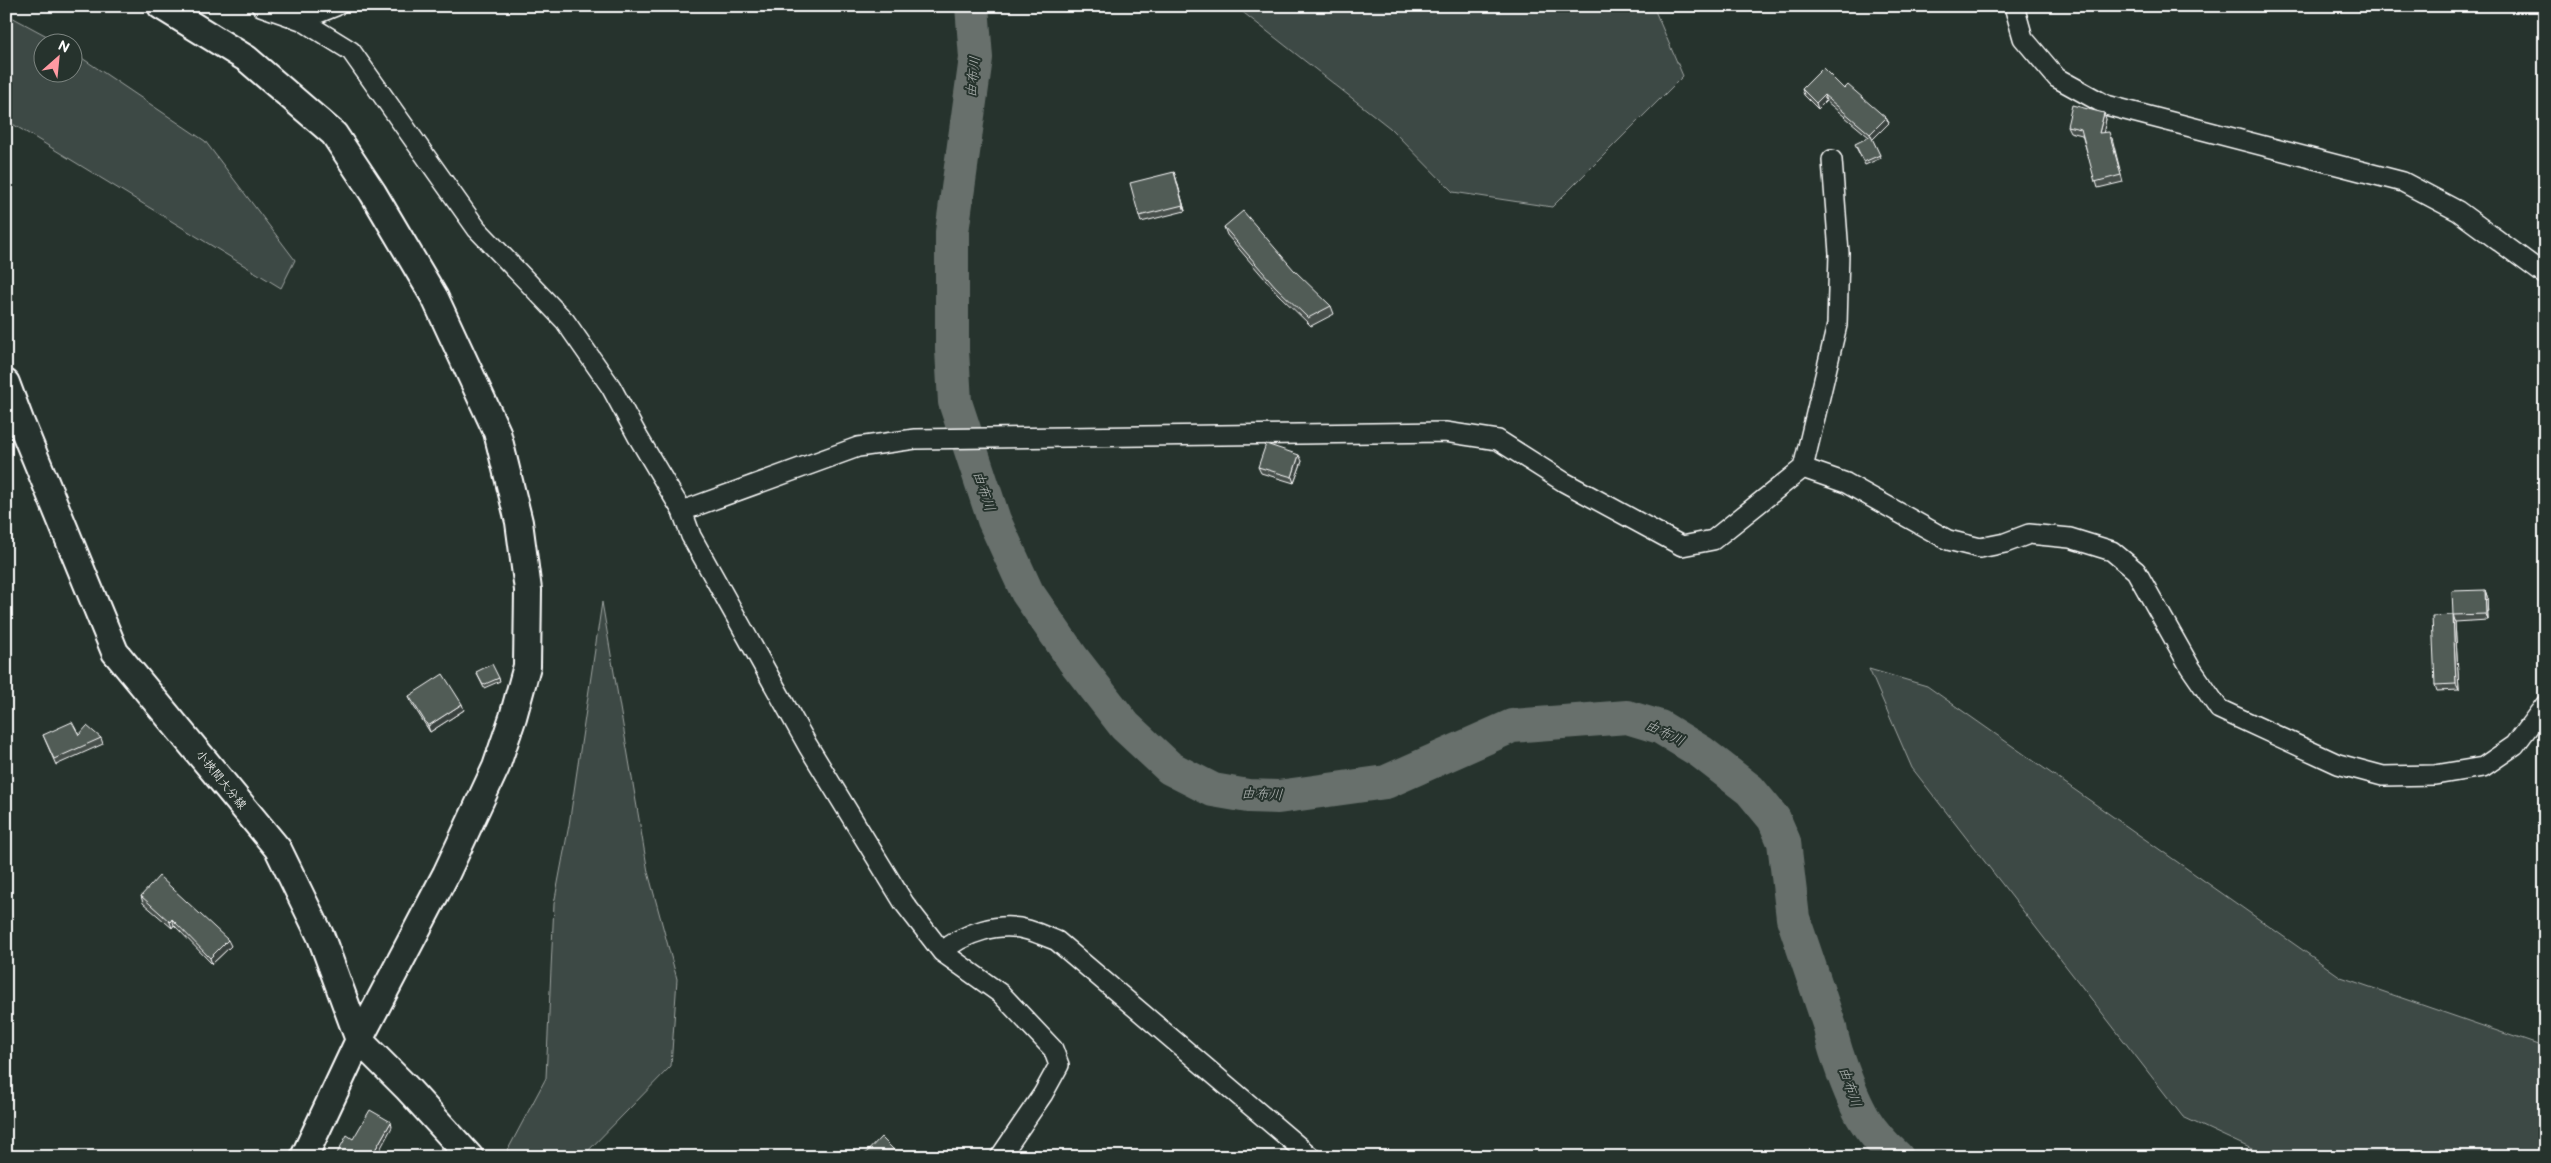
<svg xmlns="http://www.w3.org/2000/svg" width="2551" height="1163" font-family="'Balsamiq Sans','Klee One',sans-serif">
  <rect width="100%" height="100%" fill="#26332d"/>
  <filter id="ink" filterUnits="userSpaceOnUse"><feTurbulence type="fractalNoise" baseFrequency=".02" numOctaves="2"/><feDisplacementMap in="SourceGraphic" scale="10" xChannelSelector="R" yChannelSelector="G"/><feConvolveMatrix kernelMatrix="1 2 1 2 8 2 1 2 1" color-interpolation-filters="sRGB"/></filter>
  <g filter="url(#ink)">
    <path fill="#3e4944" stroke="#9ea4a2" d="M 1235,6 L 1653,6 L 1683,76 L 1552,207 L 1453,192 L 1390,128 Z
      M 6,14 L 58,42 L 42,42 L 42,72 L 72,72 L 73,52 L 205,141 L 295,260 L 281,288 L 6,120 Z
      M 602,602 L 648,872 L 677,979 L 671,1066 L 582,1157 L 504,1157 L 546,1078 L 554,904 L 569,825 Z
      M 1869,669 L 1927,686 L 2341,977 L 2538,1045 L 2545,1058 L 2545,1157 L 2269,1157 L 2183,1117 L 1912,768 Z"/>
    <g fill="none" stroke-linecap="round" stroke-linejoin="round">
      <path stroke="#67706c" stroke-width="34" d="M 972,6 L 976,58 L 952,232 L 952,350 L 955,402 L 994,520 L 1027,592 L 1073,659 L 1125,726 L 1170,768 L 1213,790 L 1248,796 L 1278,797 L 1386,782 L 1512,726 L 1627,717 L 1660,727 L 1701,752 L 1750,790 L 1774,819 L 1784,842 L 1793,918 L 1830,1027 C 1832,1043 1838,1057 1843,1072 C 1857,1110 1866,1129 1897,1157"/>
      <defs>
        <path id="street" d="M 261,6 L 301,20 L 351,51 L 477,229 L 565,321 L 611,387 L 638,437 L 682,511 L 691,536 L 808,746 L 904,903 L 942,952 L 1001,994 L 1053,1049 L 1059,1065 L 1043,1094 L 1000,1157
          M 2014,6 L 2023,38 L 2057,78 L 2106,105 L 2403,182 L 2458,211 L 2545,275
          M 301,20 L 336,6
          M 1803,468 L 1846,483 L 1948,540 L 1980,548 L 2005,543 L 2029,534 L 2070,538 L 2112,551 L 2136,571 L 2190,667 L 2219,709 L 2338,764 L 2383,776 L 2435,775 L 2483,767 L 2515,745 L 2545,705
          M 682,511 L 858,447 L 915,439 L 1445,432 L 1498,440 L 1564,482 L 1682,546 L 1713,540 L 1803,468 L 1837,325 L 1839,253 L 1832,160
          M 942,952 C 963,933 1000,921 1028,930 C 1038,933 1047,937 1057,941 L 1311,1157"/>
        <path id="secondary" d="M 161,6 L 247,59 L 334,134 L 373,193 L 435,298 L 497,432 L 519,522 L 528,590 L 527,666 L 513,717 L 496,767 L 446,874 L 359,1040 L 304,1157
          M 6,383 L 21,423 L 115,652 L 278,849 L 321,937 L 359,1040 L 407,1088 L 470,1157"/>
      </defs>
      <use href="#street" stroke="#fff" stroke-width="22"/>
      <use href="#secondary" stroke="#fff" stroke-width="30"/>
      <use href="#street" stroke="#26332d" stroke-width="19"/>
      <use href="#secondary" stroke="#26332d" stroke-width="26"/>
    </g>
    <path fill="#464f4b" stroke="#fff" d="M 1802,89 L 1844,89 L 1886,118 L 1889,123 L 1872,139 L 1881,158 L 1865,165 L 1856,147 L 1869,137 L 1826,101 L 1818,109 L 1804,95 Z
      M 2106,119 L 2103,133 L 2112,138 L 2123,182 L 2098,188 L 2082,135 L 2070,132 L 2067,126 Z
      M 1174,172 L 1185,211 L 1141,222 L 1139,216 Z
      M 1224,227 L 1331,306 L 1334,314 L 1311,326 L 1278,294 L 1227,235 Z
      M 1302,461 L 1294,483 L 1261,473 L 1258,467 Z
      M 2485,590 L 2487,596 L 2488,620 L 2455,622 L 2459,690 L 2437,691 L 2435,685 L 2453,615 Z
      M 476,672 L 499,678 L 500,681 L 484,688 Z
      M 409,696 L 464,710 L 430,732 L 411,702 Z
      M 43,735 L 79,735 L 101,738 L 103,744 L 56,765 Z
      M 141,896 L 231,946 L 212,964 L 174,925 L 172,928 L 143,903 Z"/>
    <path fill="#39403d" stroke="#fff" d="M 1824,95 L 1826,101 L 1818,109 L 1816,103 Z
      M 2104,113 L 2106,119 L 2102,140 L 2099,133 Z
      M 1886,118 L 1889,123 L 1872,140 L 1870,134 Z
      M 1174,172 L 1176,178 L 1185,211 L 1183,205 Z
      M 1299,455 L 1302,461 L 1294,483 L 1292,477 Z
      M 2485,590 L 2487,596 L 2488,620 L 2486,614 Z
      M 2453,615 L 2455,622 L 2459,690 L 2456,684 Z
      M 462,704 L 464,710 L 430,732 L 428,726 Z
      M 172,919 L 174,925 L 172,928 L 170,922 Z
      M 228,940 L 231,946 L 212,964 L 210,958 Z
      M 391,1122 L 392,1127 L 376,1157 L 371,1157 Z"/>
    <path fill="#515c57" stroke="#fff" d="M 1823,68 L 1844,89 L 1848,85 L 1886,118 L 1870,134 L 1824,95 L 1816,103 L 1802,89 Z
      M 2072,105 L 2104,113 L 2099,133 L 2109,132 L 2121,175 L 2095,182 L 2081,129 L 2067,126 Z
      M 1871,136 L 1880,155 L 1864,162 L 1855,144 Z
      M 1174,172 L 1183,205 L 1139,216 L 1130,183 Z
      M 1243,211 L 1294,270 L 1331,306 L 1308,318 L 1275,286 L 1224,227 Z
      M 1266,444 L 1299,455 L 1292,477 L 1258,467 Z
      M 2485,590 L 2486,614 L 2453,615 L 2452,591 Z
      M 2453,615 L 2456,684 L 2435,685 L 2432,616 Z
      M 492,664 L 499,678 L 483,685 L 476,672 Z
      M 443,674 L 462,704 L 428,726 L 409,696 Z
      M 72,722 L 79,735 L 87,726 L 101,738 L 54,759 L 43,735 Z
      M 159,876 L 228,940 L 210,958 L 172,919 L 170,922 L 141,896 Z
      M 370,1110 L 391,1122 L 371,1157 L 335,1157 L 347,1135 L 353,1139 Z
      M 881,1137 L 901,1157 L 862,1157 Z
      M 573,1154 L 576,1157 L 570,1157 Z"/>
  </g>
  <g text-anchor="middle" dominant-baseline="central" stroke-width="4" stroke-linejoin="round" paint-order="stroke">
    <g font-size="12" fill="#fff" stroke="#26332d">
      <text transform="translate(221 780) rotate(51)">小挾間大分線</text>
    </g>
    <g font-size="14" font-style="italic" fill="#b3b8b6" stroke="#26332d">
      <text transform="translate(973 77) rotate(-84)">由布川</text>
      <text transform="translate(984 491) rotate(72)">由布川</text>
      <text transform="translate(1665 733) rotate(26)">由布川</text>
      <text transform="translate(1262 794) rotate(3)">由布川</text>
      <text transform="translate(1850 1087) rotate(71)">由布川</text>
    </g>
  </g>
  <rect width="2551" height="1163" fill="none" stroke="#26332d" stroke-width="25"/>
  <rect x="12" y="12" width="2526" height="1138" fill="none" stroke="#fff" stroke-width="2" filter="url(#ink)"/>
  <g transform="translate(58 58) rotate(27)"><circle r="24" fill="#26332d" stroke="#7d8581"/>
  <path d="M0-4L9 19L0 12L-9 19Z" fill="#ff9aa2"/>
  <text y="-8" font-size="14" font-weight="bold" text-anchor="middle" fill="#ffffff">N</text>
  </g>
</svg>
